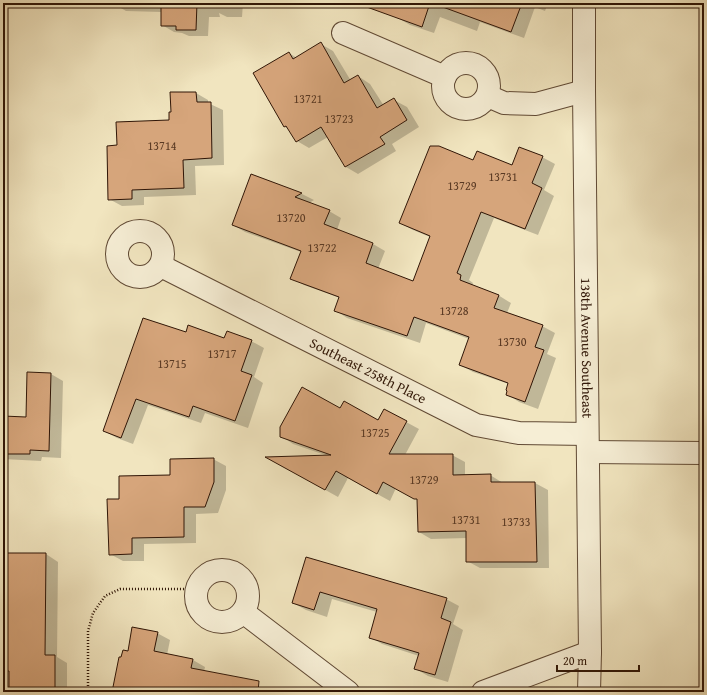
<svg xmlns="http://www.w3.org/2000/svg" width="707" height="695" font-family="'Gentium Book Plus',serif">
  <rect width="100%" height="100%" fill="#f1e5bf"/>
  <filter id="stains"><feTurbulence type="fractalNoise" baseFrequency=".005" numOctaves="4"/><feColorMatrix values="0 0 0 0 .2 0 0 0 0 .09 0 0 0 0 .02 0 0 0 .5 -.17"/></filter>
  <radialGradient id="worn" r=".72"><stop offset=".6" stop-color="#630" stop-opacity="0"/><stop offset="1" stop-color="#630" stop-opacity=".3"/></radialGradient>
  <path fill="#0003" d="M 114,3 L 243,3 L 242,17 L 227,17 L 219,13 L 220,17 L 209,17 L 208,36 L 189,36 L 182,33 L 174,32 L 162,25 L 162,12 L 126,11 L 114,4 Z
    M 403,3 L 548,3 L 545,11 L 535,7 L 524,38 L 480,22 L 477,31 L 440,17 L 434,33 L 410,25 L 398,18 Z
    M 321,44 L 333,51 L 351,81 L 358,76 L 370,84 L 384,106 L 394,100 L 407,107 L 419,127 L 392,144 L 396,151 L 358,174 L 346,167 L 328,137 L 309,148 L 297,141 L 290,130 L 285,127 L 255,73 L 289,53 L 297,58 Z
    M 196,93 L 208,100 L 208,103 L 223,110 L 224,165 L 195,166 L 196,195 L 144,197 L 144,205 L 122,206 L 109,199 L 118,146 L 170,121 L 172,113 Z
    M 542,157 L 555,164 L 544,190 L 554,196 L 538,235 L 494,218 L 469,280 L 473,283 L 472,286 L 498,295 L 511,303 L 507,313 L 542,326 L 555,333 L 547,354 L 556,358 L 538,409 L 519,402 L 507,394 L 509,384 L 473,372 L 460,365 L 469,339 L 426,323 L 420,343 L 347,318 L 335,310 L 340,298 L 304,285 L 292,278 L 301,252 L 245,232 L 233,225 L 252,175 L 302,194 L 314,200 L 309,203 L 329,211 L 341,218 L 337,230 L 373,244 L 385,251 L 378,269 L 414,283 L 430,237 L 413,230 L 400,223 L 474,161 L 512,166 Z
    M 3,163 L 6,259 L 3,259 Z
    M 186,333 L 225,339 L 251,341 L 264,348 L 254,377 L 263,383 L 248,428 L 205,413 L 201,423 L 148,405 L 133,444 L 117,438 L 104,431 Z
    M 28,373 L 51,374 L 63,381 L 61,458 L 42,457 L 41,461 L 3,459 L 3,417 L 27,418 Z
    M 340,409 L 378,421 L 384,410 L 419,429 L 405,455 L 452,455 L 465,462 L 465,475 L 490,475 L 503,483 L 535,483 L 548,490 L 549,568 L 480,568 L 467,561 L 467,538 L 431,539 L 419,532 L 418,500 L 396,488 L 390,501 L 348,478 L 338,497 L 268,458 L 328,456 L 293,444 L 281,436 Z
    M 213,459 L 226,466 L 226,490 L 218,513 L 196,514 L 196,543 L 144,544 L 144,561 L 123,561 L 110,554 L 120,500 L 171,476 Z
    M 46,554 L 58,562 L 57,657 L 67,663 L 67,692 L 12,692 L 10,691 L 8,631 L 3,628 L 3,585 L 8,585 Z
    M 307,558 L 446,599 L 459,606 L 453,624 L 463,630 L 448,682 L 428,676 L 416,669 L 419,656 L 382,644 L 370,637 L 377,612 L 332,599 L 327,617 L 306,610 L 293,603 Z
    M 157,633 L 170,640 L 167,655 L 193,660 L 205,667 L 204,672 L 245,692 L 113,692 L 129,652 Z"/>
  <path fill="#d6a57b" stroke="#2f1506" d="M 161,3 L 197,3 L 196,30 L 176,30 L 176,26 L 161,26 Z
    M 364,3 L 430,3 L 422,27 L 364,6 Z
    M 440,3 L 522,3 L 511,32 L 440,6 Z
    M 321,42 L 344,83 L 358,75 L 377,108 L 394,98 L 407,120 L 380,137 L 385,144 L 345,167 L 321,127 L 296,142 L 286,126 L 284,127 L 253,73 L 289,52 L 293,59 Z
    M 170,92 L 196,92 L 197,102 L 211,102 L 212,158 L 183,160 L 184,188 L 132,190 L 132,199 L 108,200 L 107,146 L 117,145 L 116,122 L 169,120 L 169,112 L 171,112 Z
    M 430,146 L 439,146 L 473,160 L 477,151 L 512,165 L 519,147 L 543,156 L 532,183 L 542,188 L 525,229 L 481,212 L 457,273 L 461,275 L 460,280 L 499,295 L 494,308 L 543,325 L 535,347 L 544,350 L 525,402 L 506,395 L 507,391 L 506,390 L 508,383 L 459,365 L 469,337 L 414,317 L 407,336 L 334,311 L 339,297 L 290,279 L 301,251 L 232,225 L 251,174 L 302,193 L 295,197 L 330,210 L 324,224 L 373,243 L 366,263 L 413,281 L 430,236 L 399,223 Z
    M 143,318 L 186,332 L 188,325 L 224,338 L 227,331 L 252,340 L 241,371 L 252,375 L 235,421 L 193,406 L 189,417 L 136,399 L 121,438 L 103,431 Z
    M 27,372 L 51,373 L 49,451 L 30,450 L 30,454 L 3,454 L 3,416 L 26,417 Z
    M 302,387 L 340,408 L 344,401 L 378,420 L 384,409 L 407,421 L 389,454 L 453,454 L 453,475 L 491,474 L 491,482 L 535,482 L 537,562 L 466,562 L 466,531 L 418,532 L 417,499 L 414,499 L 383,482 L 377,494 L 336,471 L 325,490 L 265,457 L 331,455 L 280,437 L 280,427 Z
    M 214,458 L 214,482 L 205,507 L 184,507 L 184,537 L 132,538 L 132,554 L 109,555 L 107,499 L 119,499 L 119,476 L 170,475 L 170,459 Z
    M 7,553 L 46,553 L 45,655 L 55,655 L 55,692 L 9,691 L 9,671 L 7,671 L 7,624 L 3,624 L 3,584 L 7,584 Z
    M 306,557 L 447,598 L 441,618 L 451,622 L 435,675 L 414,669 L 419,653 L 369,638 L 377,609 L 320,592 L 314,610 L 292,603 Z
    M 132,627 L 158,632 L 154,651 L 193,659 L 191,668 L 259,681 L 258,692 L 112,692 L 119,657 L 121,657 L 123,650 L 128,651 Z"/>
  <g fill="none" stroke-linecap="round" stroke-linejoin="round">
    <defs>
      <g id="minor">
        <path id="s1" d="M 584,3 L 584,91 L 590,652 L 589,692"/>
        <path d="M 343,33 L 445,77"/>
        <circle cx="466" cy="86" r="23"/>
        <path d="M 488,96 L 504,103 L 536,104 L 584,91"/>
        <circle cx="140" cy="254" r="23"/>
        <path id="s2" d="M 161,266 L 476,425 L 519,433 L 587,434"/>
        <path d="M 588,452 L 704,453"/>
        <circle cx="222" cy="596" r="26"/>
        <path d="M 243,612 L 348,692"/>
        <path d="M 483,692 L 590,652"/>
      </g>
    </defs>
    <use href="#minor" stroke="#604934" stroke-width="24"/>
    <path stroke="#2f1506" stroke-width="2.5" stroke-dasharray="1 2" stroke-linecap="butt" d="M 88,692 L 88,631 L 93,613 L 105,596 L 120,589 L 196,589"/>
    <use href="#minor" stroke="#f6eed5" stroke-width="22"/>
  </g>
  <g text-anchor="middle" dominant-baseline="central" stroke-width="4" stroke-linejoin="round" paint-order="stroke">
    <g font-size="12" fill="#593923">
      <text x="308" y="98">13721</text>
      <text x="339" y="118">13723</text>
      <text x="162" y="145">13714</text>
      <text x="503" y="176">13731</text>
      <text x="462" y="185">13729</text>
      <text x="291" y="217">13720</text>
      <text x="322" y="247">13722</text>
      <text x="454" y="310">13728</text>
      <text x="512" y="341">13730</text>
      <text x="222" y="353">13717</text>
      <text x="172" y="363">13715</text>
      <text x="375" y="432">13725</text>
      <text x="424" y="479">13729</text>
      <text x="466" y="519">13731</text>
      <text x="516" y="521">13733</text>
    </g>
    <g font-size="14" fill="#2f1506" stroke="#f6eed5">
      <text stroke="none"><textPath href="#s1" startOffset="345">138th Avenue Southeast</textPath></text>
      <text stroke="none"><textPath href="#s2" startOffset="232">Southeast 258th Place</textPath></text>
    </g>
  </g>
  <rect width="707" height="695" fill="none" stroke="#f1e5bf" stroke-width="16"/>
  <rect x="4" y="4" width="699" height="687" fill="none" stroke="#2f1506" stroke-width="2"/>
  <rect x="8" y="8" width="691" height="679" fill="none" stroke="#2f1506"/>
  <path d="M557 665v6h82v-6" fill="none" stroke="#2f1506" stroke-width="2"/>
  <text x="563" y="665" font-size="12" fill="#2f1506" stroke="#f6eed5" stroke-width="3" paint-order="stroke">20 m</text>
  <rect width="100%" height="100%" filter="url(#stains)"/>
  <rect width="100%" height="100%" fill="url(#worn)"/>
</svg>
